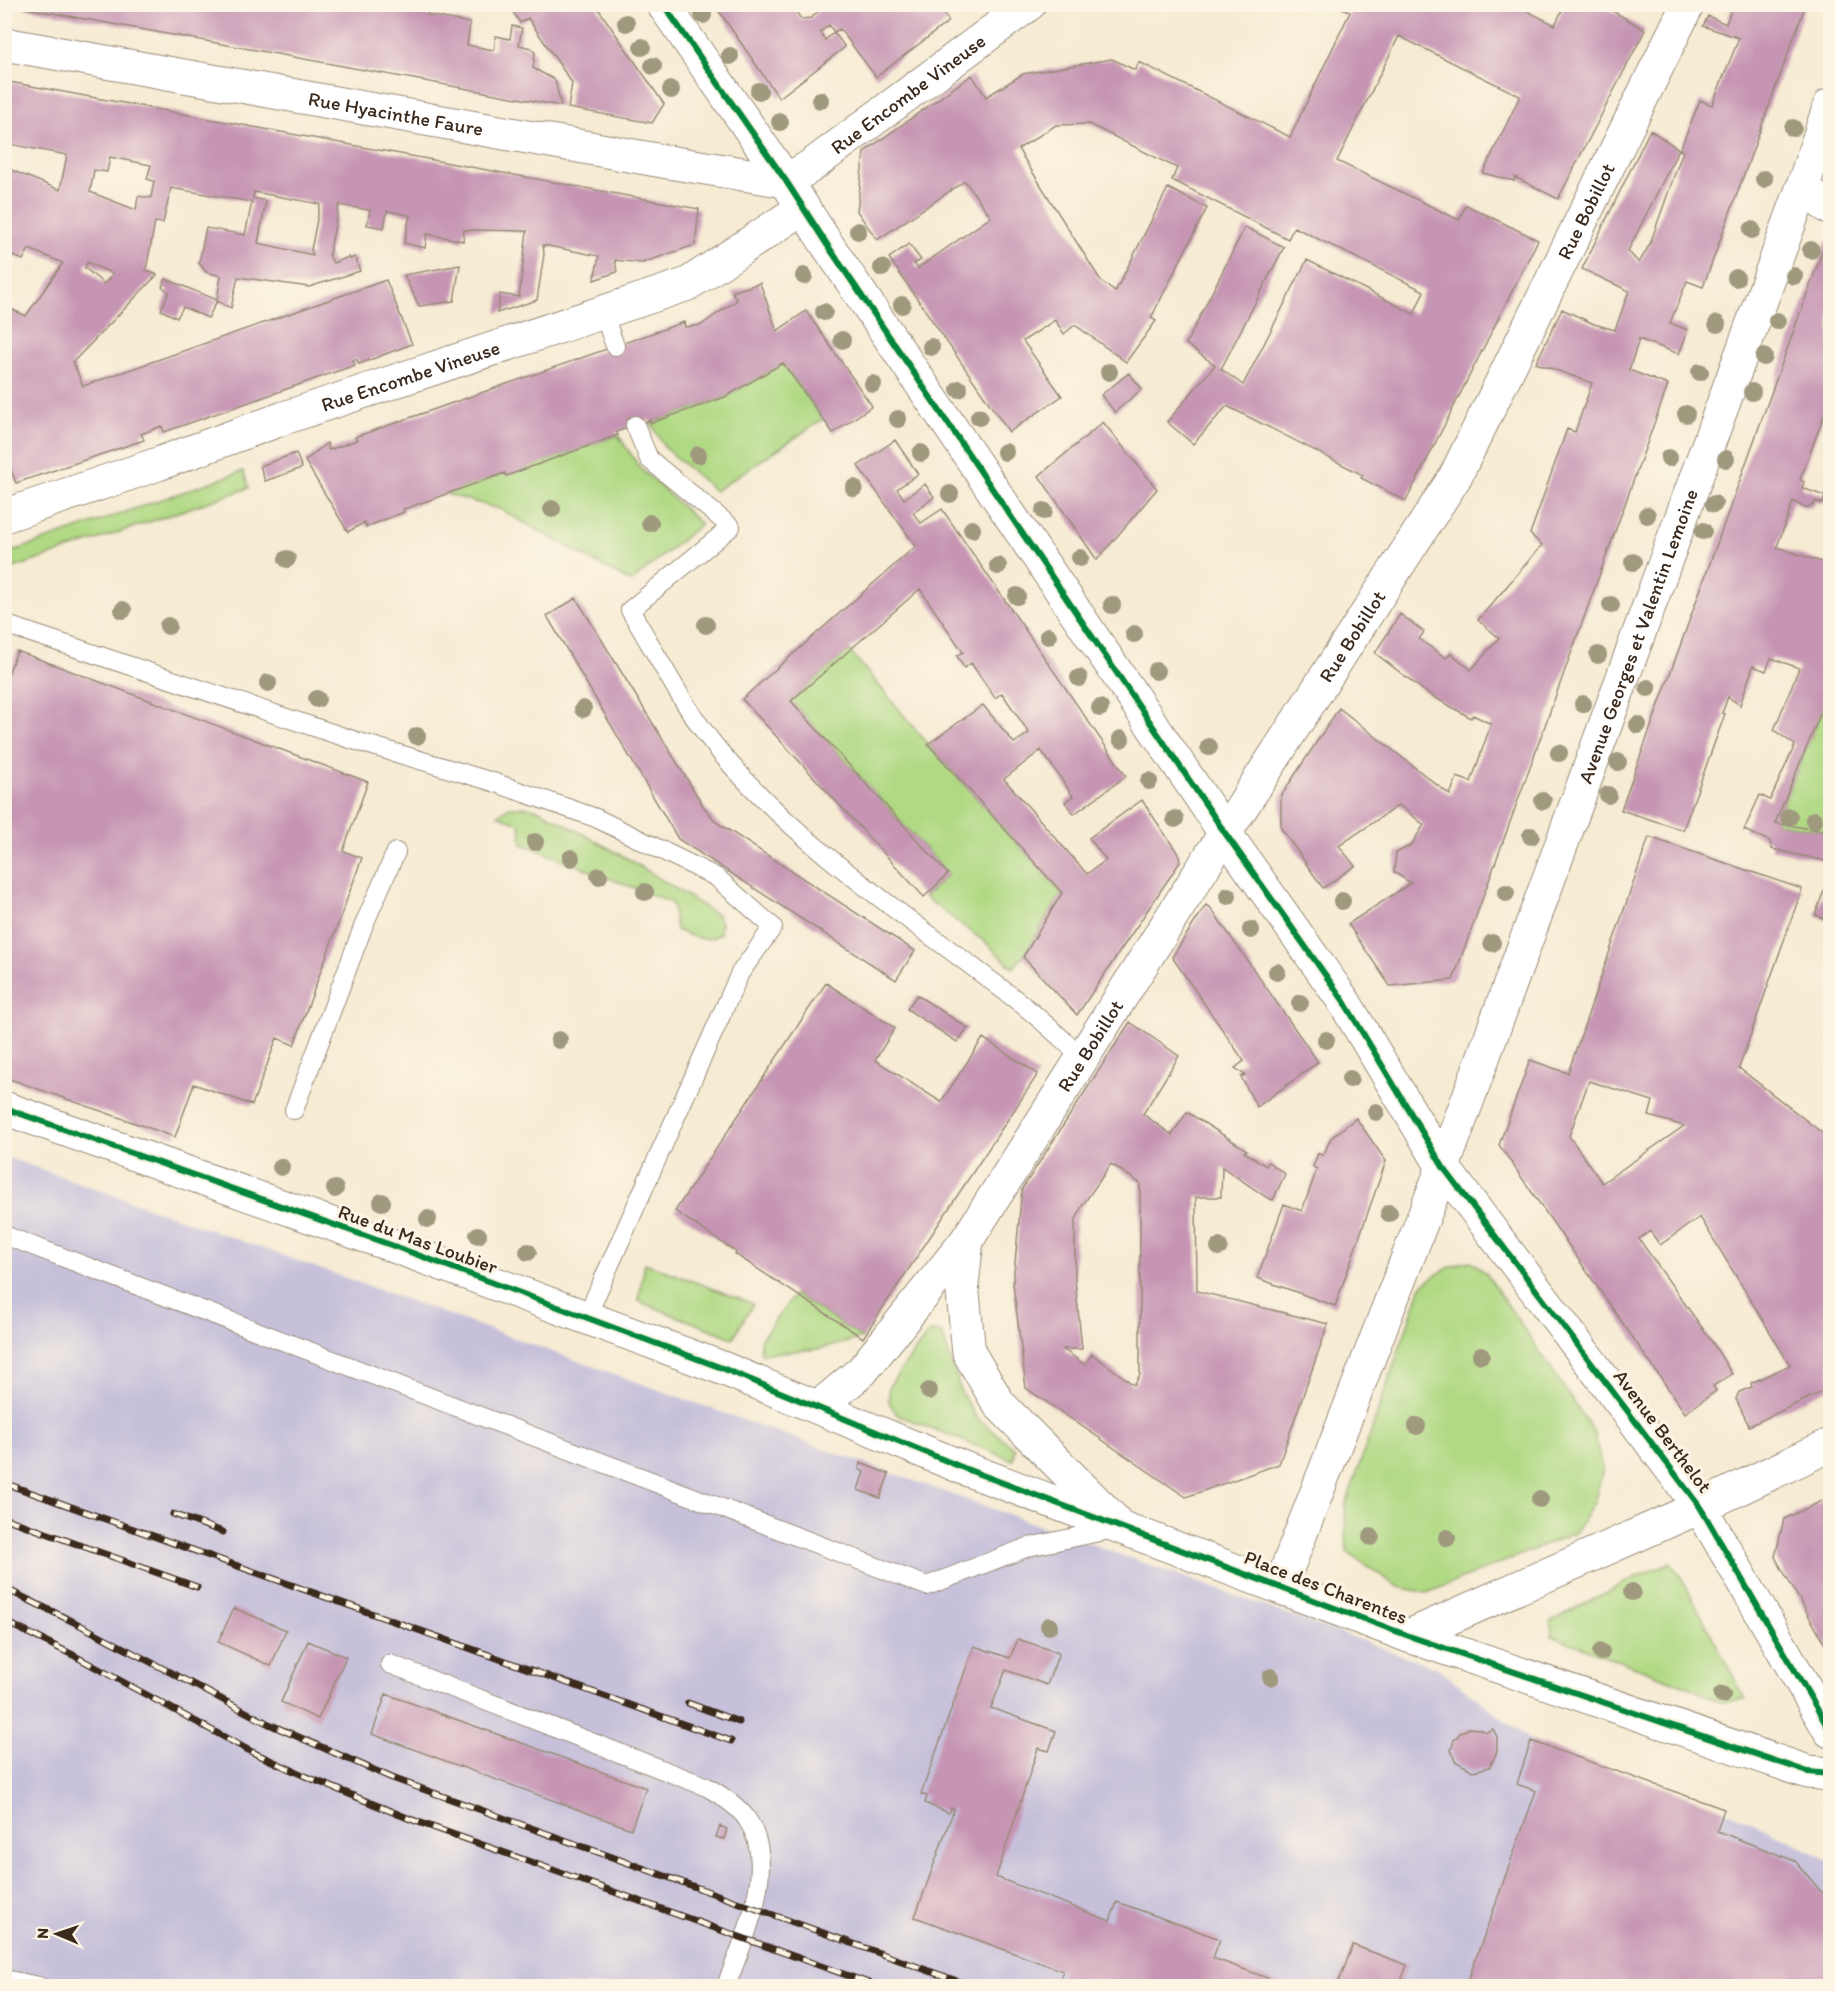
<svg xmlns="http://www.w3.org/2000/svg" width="1835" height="1991" font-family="Itim,sans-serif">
  <rect width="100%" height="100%" fill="#fcf5e5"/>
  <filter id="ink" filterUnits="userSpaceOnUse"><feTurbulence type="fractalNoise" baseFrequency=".0167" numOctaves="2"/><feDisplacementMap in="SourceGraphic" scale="12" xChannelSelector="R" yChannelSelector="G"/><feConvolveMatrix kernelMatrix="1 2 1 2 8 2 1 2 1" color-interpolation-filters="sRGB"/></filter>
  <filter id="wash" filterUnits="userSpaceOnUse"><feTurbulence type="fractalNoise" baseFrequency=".008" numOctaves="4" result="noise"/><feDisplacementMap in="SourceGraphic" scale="24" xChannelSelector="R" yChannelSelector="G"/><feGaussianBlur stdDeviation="1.35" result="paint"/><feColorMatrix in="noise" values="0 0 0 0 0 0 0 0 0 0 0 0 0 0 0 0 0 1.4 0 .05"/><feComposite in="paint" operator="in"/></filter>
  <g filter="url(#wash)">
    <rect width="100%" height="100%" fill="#f6ebd3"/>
    <path fill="#c6c0da" d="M 4,1156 L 1438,1668 L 1531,1741 L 1724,1809 L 1830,1861 L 1830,1986 L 5,1986 Z"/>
    <path fill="#b0d984" stroke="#768251" stroke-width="1.5" d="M 783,363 L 823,419 L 715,491 L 665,448 L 651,423 L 725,397 Z
      M 618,435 L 640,468 L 701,524 L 631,582 L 500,509 L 445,494 L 505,473 L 506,475 Z
      M 243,471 L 249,488 L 5,571 L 5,554 Z
      M 849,650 L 928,744 L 1062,893 L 1023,957 L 1013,968 L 985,942 L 924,897 L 948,874 L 791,701 Z
      M 1830,691 L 1830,832 L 1775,823 Z
      M 509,807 L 528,807 L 540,810 L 630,860 L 717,915 L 721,923 L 720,934 C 704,944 692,936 676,930 L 672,903 L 522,844 L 520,824 L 498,815 Z
      M 1471,1261 L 1486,1273 L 1594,1432 L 1603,1470 L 1594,1503 L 1575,1533 L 1427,1593 L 1398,1587 L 1347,1552 L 1345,1507 L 1421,1286 C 1437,1274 1450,1264 1471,1261 Z
      M 645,1263 L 753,1304 L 733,1338 L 638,1301 Z
      M 795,1294 L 863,1338 L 819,1349 L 761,1354 L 760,1340 Z
      M 929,1332 L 942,1333 L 961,1392 L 975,1416 L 1015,1449 L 1013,1460 L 897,1415 L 889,1402 L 889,1386 Z
      M 1670,1563 L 1681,1577 L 1745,1699 L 1722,1702 L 1676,1682 L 1552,1636 L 1551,1621 L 1638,1576 Z"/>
    <g id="blocks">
      <path fill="#c695b3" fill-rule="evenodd" d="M 24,4 L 429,4 L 427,15 L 470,23 L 467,45 L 494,50 L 496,36 L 510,39 L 512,26 L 522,28 L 519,45 L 531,48 L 535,53 L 533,68 L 555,80 L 561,106 L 25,8 Z
        M 508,4 L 595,4 L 664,104 L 652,123 L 568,108 L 572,83 L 528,18 L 520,23 Z
        M 714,4 L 791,4 L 801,19 L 811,18 L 826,4 L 937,4 L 949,21 L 876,77 L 840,29 L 834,32 L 829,25 L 820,32 L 825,40 L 834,32 L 845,47 L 779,98 Z
        M 1334,4 L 1513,4 L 1555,25 L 1565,4 L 1601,4 L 1645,30 L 1558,199 L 1515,177 L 1514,181 L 1483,173 L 1520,96 L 1399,36 L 1337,161 L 1459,220 L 1466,205 L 1538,240 L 1406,501 L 1361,478 L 1363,475 L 1227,406 L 1193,444 L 1167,422 L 1215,365 L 1186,344 L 1245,227 L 1284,247 L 1221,369 L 1243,385 L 1307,260 L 1414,314 L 1424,291 L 1294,227 L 1288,239 L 1172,180 L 1177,168 L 1089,124 L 1056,125 L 1018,149 L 1101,281 L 1115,292 L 1168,188 L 1207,208 L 1151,318 L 1156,321 L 1126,362 L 1075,325 L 1064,334 L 1055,320 L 1023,341 L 1062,396 L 1009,432 L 889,258 L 909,244 L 921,260 L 914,264 L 918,268 L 991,217 L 965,181 L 877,240 L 857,211 L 864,152 L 972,75 L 986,97 L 1023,74 L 1112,59 L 1135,70 L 1139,62 L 1290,137 L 1350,12 Z
        M 1733,4 L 1806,4 L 1703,287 L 1687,281 L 1670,323 L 1688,330 L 1679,354 L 1639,339 L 1629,370 L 1668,385 L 1453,980 L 1390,986 L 1348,924 L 1411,883 L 1394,872 L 1396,853 L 1411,845 L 1424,825 L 1399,805 L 1339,846 L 1355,866 L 1323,888 L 1281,828 L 1281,796 L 1339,708 L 1450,795 L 1457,777 L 1471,782 L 1491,724 L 1473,715 L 1471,718 L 1427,693 L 1375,653 L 1400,614 L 1424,632 L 1419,639 L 1446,658 L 1451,653 L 1471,670 L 1499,638 L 1478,620 L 1542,545 L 1530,534 L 1567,429 L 1575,432 L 1592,383 L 1536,363 L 1562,309 L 1594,324 L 1615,330 L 1629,291 L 1582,269 L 1650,130 L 1679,149 L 1628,251 L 1639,263 L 1650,244 L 1683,151 L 1680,150 L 1700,100 L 1712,105 L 1739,38 L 1703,26 L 1708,16 L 1726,24 Z
        M 4,81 L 699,209 L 695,245 L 642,263 L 615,260 L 617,272 L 594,280 L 599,256 L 543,245 L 544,254 L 537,300 L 497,313 L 500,294 L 519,297 L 527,231 L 464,230 L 463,241 L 427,234 L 425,248 L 404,243 L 410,215 L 387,211 L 384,228 L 367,225 L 370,210 L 339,205 L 329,255 L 333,263 L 349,257 L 350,259 L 355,257 L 360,271 L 309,287 L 238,277 L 231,308 L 217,301 L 208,318 L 183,307 L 177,318 L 161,310 L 169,292 L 162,287 L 166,279 L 217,300 L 221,276 L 206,272 L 199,263 L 206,228 L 245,235 L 252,202 L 171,188 L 163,223 L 155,222 L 146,270 L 157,275 L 73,362 L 83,386 L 386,280 L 412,344 L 359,364 L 356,359 L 353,360 L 355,365 L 164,432 L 162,426 L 141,434 L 144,440 L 16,483 L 9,465 L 4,467 L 4,306 L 26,316 L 63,263 L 29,249 L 23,260 L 4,252 L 4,167 L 60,190 L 67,155 L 4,143 ZM 110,157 L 151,165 L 147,179 L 154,181 L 151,198 L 138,196 L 136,210 L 90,192 L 94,170 L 107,172 ZM 254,192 L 320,204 L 311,250 L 313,255 L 258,243 L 266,201 L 253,198 ZM 87,262 L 113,274 L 104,284 L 85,268 Z
        M 1826,241 L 1830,244 L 1830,421 L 1824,415 L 1800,480 L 1804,482 L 1802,488 L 1825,496 L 1823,504 L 1815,501 L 1814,505 L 1805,508 L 1793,501 L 1777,547 L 1830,565 L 1830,691 L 1775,823 L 1830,832 L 1830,862 L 1772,849 L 1770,841 L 1744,830 L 1760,795 L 1770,800 L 1795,745 L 1774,730 L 1799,668 L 1771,658 L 1766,671 L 1753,666 L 1740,705 L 1728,697 L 1722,713 L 1725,714 L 1683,830 L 1621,810 Z
        M 460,265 L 454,301 L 419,306 L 404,275 Z
        M 760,283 L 777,331 L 806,311 L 872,406 L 833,433 L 783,363 L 725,397 L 651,423 L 650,420 L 616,432 L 618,435 L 506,476 L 505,473 L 410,507 L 403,509 L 404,512 L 366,527 L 365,522 L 348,532 L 305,461 L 327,443 L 329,450 L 357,440 L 355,437 L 684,322 L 685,327 L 701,325 L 737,300 L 732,292 Z
        M 1129,373 L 1142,389 L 1115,412 L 1101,395 Z
        M 1103,422 L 1157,489 L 1097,560 L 1039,476 Z
        M 895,440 L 918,474 L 897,489 L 904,499 L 925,484 L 934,497 L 913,513 L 921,523 L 942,509 L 1126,776 L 1074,814 L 1065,802 L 1073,796 L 1041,750 L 1004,779 L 1087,874 L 1106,860 L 1089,838 L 1142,800 L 1179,855 L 1180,862 L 1077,1015 L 1023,957 L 1062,893 L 928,744 L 983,705 L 1014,743 L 1029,733 L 1002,693 L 995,698 L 971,663 L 964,668 L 957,656 L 963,652 L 920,589 L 791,701 L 948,874 L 924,897 L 742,699 L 916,546 L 858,466 Z
        M 296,453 L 302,468 L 265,481 L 260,466 Z
        M 576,598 L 704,807 L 716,822 L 915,951 L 896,980 L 678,839 L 547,616 Z
        M 17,651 L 368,782 L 343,851 L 362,858 L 294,1045 L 277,1038 L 252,1105 L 194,1084 L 175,1137 L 4,1077 L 4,685 Z
        M 1649,837 L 1802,889 L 1739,1068 L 1830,1139 L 1830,1388 L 1749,1426 L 1736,1399 L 1739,1392 L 1752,1387 L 1751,1383 L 1790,1365 L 1700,1217 L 1660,1245 L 1650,1231 L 1639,1239 L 1712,1342 L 1732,1374 L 1713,1386 L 1716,1391 L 1685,1413 L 1499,1145 L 1530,1060 L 1568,1073 ZM 1589,1081 L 1653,1101 L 1649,1116 L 1684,1126 L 1602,1183 L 1569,1136 Z
        M 1830,874 L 1830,921 L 1815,915 Z
        M 1206,905 L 1210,907 L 1318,1062 L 1257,1107 L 1241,1077 L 1245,1075 L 1235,1068 L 1244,1061 L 1172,957 Z
        M 826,983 L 895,1028 L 875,1060 L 941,1102 L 983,1038 L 1038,1074 L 863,1338 L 735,1254 L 736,1252 L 675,1211 Z
        M 917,995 L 968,1028 L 957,1042 L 907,1009 Z
        M 1130,1022 L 1179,1056 L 1143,1114 L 1172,1135 L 1187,1112 L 1247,1150 L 1244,1152 L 1266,1166 L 1268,1162 L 1285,1174 L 1273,1200 L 1266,1197 L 1222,1167 L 1221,1197 L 1196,1197 L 1197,1291 L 1328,1324 L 1279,1464 L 1186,1497 L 1026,1388 L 1013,1283 L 1022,1189 ZM 1111,1164 L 1140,1183 L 1140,1375 L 1134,1385 L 1092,1354 L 1085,1365 L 1063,1349 L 1082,1349 L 1075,1280 L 1075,1222 L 1082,1206 Z
        M 1356,1118 L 1386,1161 L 1335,1306 L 1257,1278 L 1284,1204 L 1302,1211 L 1317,1169 L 1313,1167 L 1318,1153 L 1323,1156 L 1331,1138 Z
        M 860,1463 L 889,1474 L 880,1498 L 858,1490 L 864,1472 L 859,1469 Z
        M 1830,1497 L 1830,1653 L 1775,1557 L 1784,1519 Z
        M 234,1608 L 286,1630 L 271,1666 L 218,1642 Z
        M 1018,1639 L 1059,1653 L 1047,1685 L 1006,1670 L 991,1708 L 1056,1731 L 1049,1751 L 1038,1748 L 996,1877 L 1110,1921 L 1117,1902 L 1220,1939 L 1213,1958 L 1289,1986 L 1058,1986 L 1063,1971 L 915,1917 L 954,1809 L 951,1808 L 949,1813 L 925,1803 L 927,1796 L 921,1794 L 974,1646 L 1010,1658 Z
        M 308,1641 L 346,1657 L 318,1719 L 281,1702 Z
        M 386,1694 L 646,1788 L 631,1829 L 372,1734 Z
        M 1469,1728 L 1479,1729 L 1486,1732 L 1493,1729 L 1497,1737 L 1497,1751 L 1490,1767 L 1473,1771 L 1455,1761 L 1451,1750 L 1454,1740 L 1460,1733 Z
        M 1531,1741 L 1724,1809 L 1717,1831 L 1795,1861 L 1830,1902 L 1830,1986 L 1466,1986 L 1536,1791 L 1517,1784 Z
        M 720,1826 L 727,1829 L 724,1839 L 716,1837 Z
        M 1353,1945 L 1407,1965 L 1399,1986 L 1337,1986 Z"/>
    </g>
  </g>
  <g filter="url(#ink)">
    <use href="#blocks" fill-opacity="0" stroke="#988a78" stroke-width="1.5"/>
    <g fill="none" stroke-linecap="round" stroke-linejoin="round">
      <defs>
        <path id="lane" d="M 603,312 L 615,346
          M 635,425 L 649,459 L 731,527 L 630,610 C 659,658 685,710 720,752 C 806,854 921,925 1024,1006 C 1044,1022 1063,1040 1082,1057
          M 4,624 L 356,741 L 493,782 L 596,818 L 716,877 L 773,927 L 740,973 L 586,1318
          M 294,1110 L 365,922 L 396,852
          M 4,1235 L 927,1586 L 1028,1547 L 1114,1529
          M 390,1664 L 707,1787 C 721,1795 737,1805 747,1819 C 779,1867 744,1938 726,1986
          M 4,1979 L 39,1986"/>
        <g id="street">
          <path d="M 663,4 L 786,181 L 826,243 L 1225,833 L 1343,1000 L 1443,1167 L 1700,1507 L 1830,1731"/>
          <path id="s1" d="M 4,44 L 668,162 L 786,181 L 811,166 L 1029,4"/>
          <path d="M 1802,189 L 1830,208"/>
          <path id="s2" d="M 4,516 L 158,464 L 284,418 L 688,284 L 803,208"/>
          <path d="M 4,1108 L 391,1245 L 722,1368 L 966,1469 L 1409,1636 L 1808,1772 L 1830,1774"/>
          <path d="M 967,1240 L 962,1284 L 969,1353 L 999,1404 L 1114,1520"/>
          <path id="s3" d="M 819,1407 L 862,1371 L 967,1240 L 1225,833 L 1455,477 L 1688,4"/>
          <path id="s4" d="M 1280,1587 L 1443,1167 L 1802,189 L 1830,105"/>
          <path d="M 1409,1636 L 1700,1507 L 1830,1445"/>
        </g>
      </defs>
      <use href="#lane" stroke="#988a78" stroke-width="20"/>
      <use href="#street" stroke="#988a78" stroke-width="35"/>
      <use href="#lane" stroke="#fff" stroke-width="18"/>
      <use href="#street" stroke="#fff" stroke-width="33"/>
      <defs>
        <path id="rail" d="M 4,1483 L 731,1741
          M 173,1514 L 223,1532
          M 4,1518 L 197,1587
          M 4,1588 L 76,1623 L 269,1724 L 392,1778 L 971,1986
          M 4,1621 L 73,1655 L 250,1751 L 305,1776 L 410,1819 L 877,1986
          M 688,1703 L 739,1722"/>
      </defs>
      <use href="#rail" stroke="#3b2a1e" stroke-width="7"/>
      <use href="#rail" stroke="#fcf5e5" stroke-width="4.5" stroke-dasharray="14" stroke-linecap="butt"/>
      <defs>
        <path id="cycleway" d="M 663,4 L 786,181 L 826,243 L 1225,833 L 1343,1000 L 1443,1167 L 1700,1507 L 1830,1731
          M 4,1108 L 391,1245 L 722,1368 L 966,1469 L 1409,1636 L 1808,1772 L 1830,1774"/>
      </defs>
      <use href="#cycleway" stroke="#fcf5e5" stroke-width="10"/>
      <use href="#cycleway" stroke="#00873e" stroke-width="6"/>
    </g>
    <g fill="#9f997e">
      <circle cx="703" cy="15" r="9"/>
      <circle cx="626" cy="23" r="9"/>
      <circle cx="642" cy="47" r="9"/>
      <circle cx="730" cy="56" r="9"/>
      <circle cx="653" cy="66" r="9"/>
      <circle cx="671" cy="90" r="9"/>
      <circle cx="759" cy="91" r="9"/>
      <circle cx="820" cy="100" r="9"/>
      <circle cx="780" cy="122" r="9"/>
      <circle cx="1793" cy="128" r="9"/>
      <circle cx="1764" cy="179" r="9"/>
      <circle cx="1752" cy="230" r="9"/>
      <circle cx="858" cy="231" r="9"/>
      <circle cx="1811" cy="250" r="9"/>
      <circle cx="882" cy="268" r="9"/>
      <circle cx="804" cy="276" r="9"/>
      <circle cx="1794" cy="276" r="9"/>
      <circle cx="1736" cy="278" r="9"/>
      <circle cx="902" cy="305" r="9"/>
      <circle cx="824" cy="312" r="9"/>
      <circle cx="1777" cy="321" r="9"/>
      <circle cx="1717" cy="324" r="9"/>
      <circle cx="842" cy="340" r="9"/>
      <circle cx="931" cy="347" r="9"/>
      <circle cx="1764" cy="357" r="9"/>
      <circle cx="1109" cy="372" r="9"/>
      <circle cx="1700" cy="372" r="9"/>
      <circle cx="873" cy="384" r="9"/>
      <circle cx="959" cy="389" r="9"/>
      <circle cx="1752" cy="392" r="9"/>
      <circle cx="1686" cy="414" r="9"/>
      <circle cx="979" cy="417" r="9"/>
      <circle cx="898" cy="419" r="9"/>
      <circle cx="1005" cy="452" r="9"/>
      <circle cx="921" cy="453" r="9"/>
      <circle cx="698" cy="455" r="9"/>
      <circle cx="1669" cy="458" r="9"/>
      <circle cx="1726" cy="459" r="9"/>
      <circle cx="854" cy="488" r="9"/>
      <circle cx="950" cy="494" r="9"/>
      <circle cx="1714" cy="504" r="9"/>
      <circle cx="552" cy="509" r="9"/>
      <circle cx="1044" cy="511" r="9"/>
      <circle cx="1647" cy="515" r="9"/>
      <circle cx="650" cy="523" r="9"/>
      <circle cx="972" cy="529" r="9"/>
      <circle cx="1703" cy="531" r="9"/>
      <circle cx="1080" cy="558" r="9"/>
      <circle cx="287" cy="559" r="9"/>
      <circle cx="1633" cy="562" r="9"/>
      <circle cx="998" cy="566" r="9"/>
      <circle cx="1017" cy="596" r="9"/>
      <circle cx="1112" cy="605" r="9"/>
      <circle cx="1611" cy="605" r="9"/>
      <circle cx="123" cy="610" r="9"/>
      <circle cx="706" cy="625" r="9"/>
      <circle cx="168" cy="626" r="9"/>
      <circle cx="1134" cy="634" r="9"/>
      <circle cx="1048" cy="636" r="9"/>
      <circle cx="1598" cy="655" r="9"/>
      <circle cx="1156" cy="671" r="9"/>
      <circle cx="1079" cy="678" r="9"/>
      <circle cx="268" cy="683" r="9"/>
      <circle cx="1648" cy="688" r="9"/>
      <circle cx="317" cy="699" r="9"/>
      <circle cx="1583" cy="704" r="9"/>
      <circle cx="1100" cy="708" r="9"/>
      <circle cx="583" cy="709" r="9"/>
      <circle cx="1638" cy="725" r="9"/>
      <circle cx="417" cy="736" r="9"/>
      <circle cx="1121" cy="739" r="9"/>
      <circle cx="1209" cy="747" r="9"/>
      <circle cx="1559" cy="753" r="9"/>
      <circle cx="1618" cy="762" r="9"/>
      <circle cx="1149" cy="781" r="9"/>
      <circle cx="1608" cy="795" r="9"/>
      <circle cx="1543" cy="801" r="9"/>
      <circle cx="1789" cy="817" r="9"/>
      <circle cx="1175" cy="819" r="9"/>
      <circle cx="1814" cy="820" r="9"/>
      <circle cx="1531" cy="836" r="9"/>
      <circle cx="535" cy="842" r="9"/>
      <circle cx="571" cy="858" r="9"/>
      <circle cx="599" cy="876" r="9"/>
      <circle cx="645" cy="892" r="9"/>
      <circle cx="1506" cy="893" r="9"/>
      <circle cx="1228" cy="896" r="9"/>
      <circle cx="1342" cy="901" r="9"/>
      <circle cx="1251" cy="930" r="9"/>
      <circle cx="1492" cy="943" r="9"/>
      <circle cx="1277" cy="972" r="9"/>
      <circle cx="1300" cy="1003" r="9"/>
      <circle cx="559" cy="1040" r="9"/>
      <circle cx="1326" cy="1040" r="9"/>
      <circle cx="1350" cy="1079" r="9"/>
      <circle cx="1376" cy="1112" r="9"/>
      <circle cx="281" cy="1167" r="9"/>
      <circle cx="335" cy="1189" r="9"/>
      <circle cx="382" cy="1202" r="9"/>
      <circle cx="1389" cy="1213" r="9"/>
      <circle cx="428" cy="1219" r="9"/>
      <circle cx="478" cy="1235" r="9"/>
      <circle cx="1219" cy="1247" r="9"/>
      <circle cx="528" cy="1252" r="9"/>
      <circle cx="1481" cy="1355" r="9"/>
      <circle cx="929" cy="1391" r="9"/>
      <circle cx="1417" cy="1426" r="9"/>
      <circle cx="1540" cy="1499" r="9"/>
      <circle cx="1371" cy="1537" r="9"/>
      <circle cx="1447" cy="1538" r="9"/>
      <circle cx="1632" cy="1592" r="9"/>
      <circle cx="1049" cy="1626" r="9"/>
      <circle cx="1601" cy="1652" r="9"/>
      <circle cx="1271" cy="1677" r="9"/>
      <circle cx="1722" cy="1695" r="9"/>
    </g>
  </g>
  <g text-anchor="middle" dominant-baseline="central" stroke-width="6" stroke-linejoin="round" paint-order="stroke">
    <g font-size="20" fill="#3b2a1e" stroke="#fcf5e5">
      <text stroke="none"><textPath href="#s1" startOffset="944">Rue Encombe Vineuse</textPath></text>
      <text stroke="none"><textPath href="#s1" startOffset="398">Rue Hyacinthe Faure</textPath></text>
      <text stroke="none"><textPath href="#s3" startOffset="1426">Rue Bobillot</textPath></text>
      <text stroke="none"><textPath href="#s2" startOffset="430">Rue Encombe Vineuse</textPath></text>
      <text stroke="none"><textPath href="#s3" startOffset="940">Rue Bobillot</textPath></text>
      <text stroke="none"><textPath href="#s4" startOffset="1016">Avenue Georges et Valentin Lemoine</textPath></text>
      <text stroke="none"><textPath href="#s3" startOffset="454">Rue Bobillot</textPath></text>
      <text transform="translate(418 1239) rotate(20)">Rue du Mas Loubier</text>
      <text transform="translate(1663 1431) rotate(53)">Avenue Berthelot</text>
      <text transform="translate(1326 1587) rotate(21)">Place des Charentes</text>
    </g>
  </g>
  <rect width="1835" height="1991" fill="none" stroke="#fcf5e5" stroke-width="24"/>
  <g transform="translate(57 1934) rotate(272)" stroke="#fcf5e5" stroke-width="4.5" paint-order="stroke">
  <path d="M0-4.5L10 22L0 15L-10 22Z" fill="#3b2a1e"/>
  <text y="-9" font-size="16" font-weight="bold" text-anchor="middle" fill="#3b2a1e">N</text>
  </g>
</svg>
